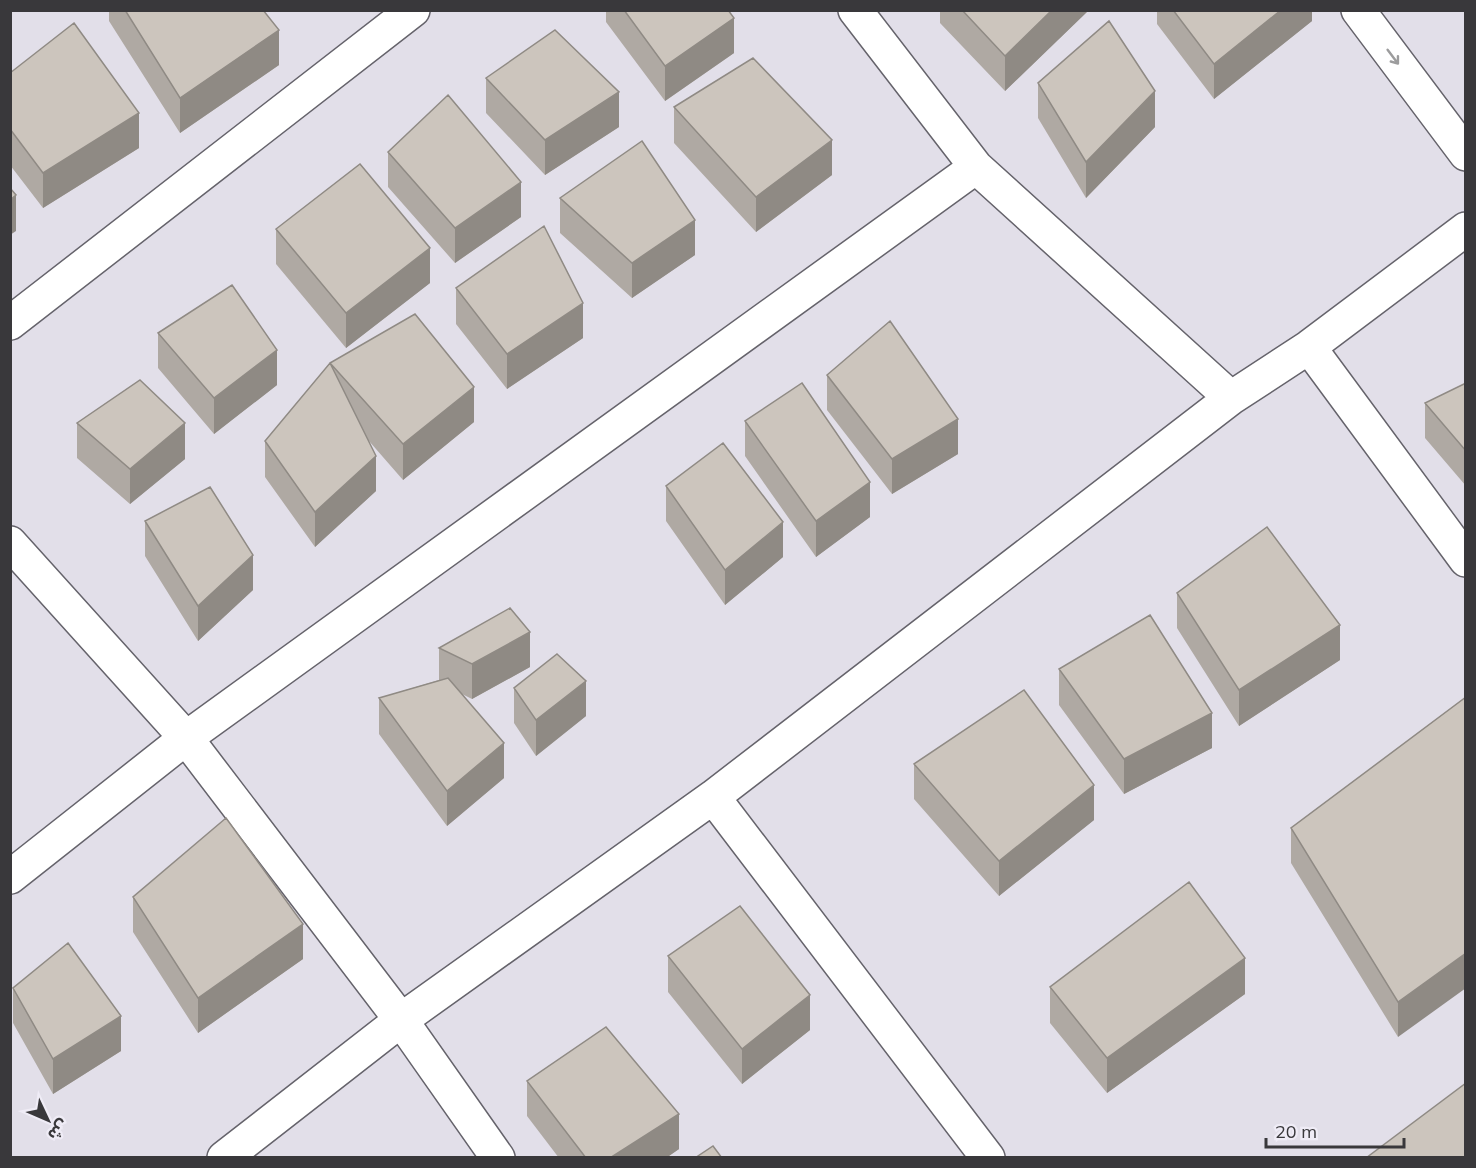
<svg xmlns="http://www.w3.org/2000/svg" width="1476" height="1168" font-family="Mulish,'Noto Sans Arabic',sans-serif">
  <rect width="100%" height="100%" fill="#e2dfe9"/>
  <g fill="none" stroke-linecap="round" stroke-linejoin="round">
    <defs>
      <path id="minor" d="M 855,10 L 976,167 L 1231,398
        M 1358,10 L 1466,154
        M 10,323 L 413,10
        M 1309,347 L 1466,560
        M 10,543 L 186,738 L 401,1020 L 498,1158
        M 713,797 L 988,1158
        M 10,877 L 186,738 L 976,167
        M 224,1158 L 401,1020 L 713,797 L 1231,398 L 1309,347 L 1466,229"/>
    </defs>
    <use href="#minor" stroke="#65636b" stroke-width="36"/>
    <use href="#minor" stroke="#fff" stroke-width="33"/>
  </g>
  <path fill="#afa9a3" d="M 109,10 L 263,10 L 279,65 L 180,133 L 109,21 Z
    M 606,10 L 728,10 L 734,53 L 665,101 L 606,22 Z
    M 940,10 L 1089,10 L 1005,91 L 940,23 Z
    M 1157,10 L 1312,10 L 1312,21 L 1214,99 L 1157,24 Z
    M 10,73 L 139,148 L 43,208 L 10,165 Z
    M 486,78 L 619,127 L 545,175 L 486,113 Z
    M 1038,83 L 1155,127 L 1086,198 L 1038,118 Z
    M 674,107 L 832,175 L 756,232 L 674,143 Z
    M 388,152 L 521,217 L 455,263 L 388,187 Z
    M 560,198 L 695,255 L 632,298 L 560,233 Z
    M 276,229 L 430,283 L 346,348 L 276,264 Z
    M 456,288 L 583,338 L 507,389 L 456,324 Z
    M 158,333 L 277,385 L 214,434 L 158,368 Z
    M 330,363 L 474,422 L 403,480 L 369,441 L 376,491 L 315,547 L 265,477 L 265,441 Z
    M 827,375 L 958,454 L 892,494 L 827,410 Z
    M 1466,383 L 1466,486 L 1425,438 L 1425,403 Z
    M 745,421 L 870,517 L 816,557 L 745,456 Z
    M 77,423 L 185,459 L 130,504 L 77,458 Z
    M 666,486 L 783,557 L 725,605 L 666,521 Z
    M 145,521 L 253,590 L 198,641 L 145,556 Z
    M 1177,593 L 1340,660 L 1239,726 L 1177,628 Z
    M 439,648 L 530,667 L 472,699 L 462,694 L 504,778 L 447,826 L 379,734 L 379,698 L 439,680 Z
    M 1059,669 L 1212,748 L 1124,794 L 1059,705 Z
    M 514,688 L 586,716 L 536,756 L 514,723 Z
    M 1466,697 L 1398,1037 L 1291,863 L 1291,828 Z
    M 914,764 L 1094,820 L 999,896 L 914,799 Z
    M 133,897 L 303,959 L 198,1033 L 133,932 Z
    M 668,956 L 810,1030 L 742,1084 L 668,992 Z
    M 1050,987 L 1245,994 L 1107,1093 L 1050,1023 Z
    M 13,988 L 121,1051 L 53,1094 L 13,1023 Z
    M 527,1081 L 679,1149 L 666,1158 L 559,1158 L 527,1116 Z"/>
  <path fill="#8f8a84" d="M 1052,10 L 1089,10 L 1005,91 L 1005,56 Z
    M 1281,10 L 1312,10 L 1312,21 L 1214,99 L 1214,64 Z
    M 734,18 L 734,53 L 665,101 L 665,66 Z
    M 279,30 L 279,65 L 180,133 L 180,98 Z
    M 1155,91 L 1155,127 L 1086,198 L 1086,162 Z
    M 619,92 L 619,127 L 545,175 L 545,140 Z
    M 139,113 L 139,148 L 43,208 L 43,173 Z
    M 832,140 L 832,175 L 756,232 L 756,197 Z
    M 521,182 L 521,217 L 455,263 L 455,228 Z
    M 16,195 L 16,231 L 10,235 L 10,200 Z
    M 695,220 L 695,255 L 632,298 L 632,263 Z
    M 430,248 L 430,283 L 346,348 L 346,313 Z
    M 583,303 L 583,338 L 507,389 L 507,354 Z
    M 277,350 L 277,385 L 214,434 L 214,398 Z
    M 474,387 L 474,422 L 403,480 L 403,444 Z
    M 958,419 L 958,454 L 892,494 L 892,459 Z
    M 185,423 L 185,459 L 130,504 L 130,469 Z
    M 376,456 L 376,491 L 315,547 L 315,512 Z
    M 870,482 L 870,517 L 816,557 L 816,521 Z
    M 783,522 L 783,557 L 725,605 L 725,570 Z
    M 253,555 L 253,590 L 198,641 L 198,606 Z
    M 1340,625 L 1340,660 L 1239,726 L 1239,690 Z
    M 530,632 L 530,667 L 472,699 L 472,664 Z
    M 586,681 L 586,716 L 536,756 L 536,720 Z
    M 1212,713 L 1212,748 L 1124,794 L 1124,759 Z
    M 504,743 L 504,778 L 447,826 L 447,791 Z
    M 1094,785 L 1094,820 L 999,896 L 999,861 Z
    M 303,924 L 303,959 L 198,1033 L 198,998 Z
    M 1466,953 L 1466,988 L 1398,1037 L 1398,1002 Z
    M 1245,958 L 1245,994 L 1107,1093 L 1107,1058 Z
    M 810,995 L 810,1030 L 742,1084 L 742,1049 Z
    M 121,1016 L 121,1051 L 53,1094 L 53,1059 Z
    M 679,1114 L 679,1149 L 666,1158 L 610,1158 Z"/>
  <path fill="#ccc5bd" stroke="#8f8a84" stroke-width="1.5" d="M 125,10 L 263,10 L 279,30 L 180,98 Z
    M 624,10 L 728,10 L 734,18 L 665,66 Z
    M 962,10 L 1052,10 L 1005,56 Z
    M 1173,10 L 1281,10 L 1214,64 Z
    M 1109,21 L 1155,91 L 1086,162 L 1038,83 Z
    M 74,23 L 139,113 L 43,173 L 10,129 L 10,73 Z
    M 555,30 L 619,92 L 545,140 L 486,78 Z
    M 753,58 L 832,140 L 756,197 L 674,107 Z
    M 448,95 L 521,182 L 455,228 L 388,152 Z
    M 642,141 L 695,220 L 632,263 L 560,198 Z
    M 360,164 L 430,248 L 346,313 L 276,229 Z
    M 10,188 L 16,195 L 10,200 Z
    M 544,226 L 583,303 L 507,354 L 456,288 Z
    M 232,285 L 277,350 L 214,398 L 158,333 Z
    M 415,314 L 474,387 L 403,444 L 330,363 Z
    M 890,321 L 958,419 L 892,459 L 827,375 Z
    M 330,363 L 376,456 L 315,512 L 265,441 Z
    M 140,380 L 185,423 L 130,469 L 77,423 Z
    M 802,383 L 870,482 L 816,521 L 745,421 Z
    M 1466,383 L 1466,451 L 1425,403 Z
    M 723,443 L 783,522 L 725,570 L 666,486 Z
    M 210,487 L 253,555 L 198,606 L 145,521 Z
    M 1267,527 L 1340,625 L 1239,690 L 1177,593 Z
    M 510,608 L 530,632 L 472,664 L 439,648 Z
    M 1150,615 L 1212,713 L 1124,759 L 1059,669 Z
    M 557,654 L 586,681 L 536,720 L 514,688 Z
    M 448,678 L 504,743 L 447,791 L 379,698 Z
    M 1024,690 L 1094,785 L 999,861 L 914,764 Z
    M 1466,697 L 1466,953 L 1398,1002 L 1291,828 Z
    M 226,818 L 303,924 L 198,998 L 133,897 Z
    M 1189,882 L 1245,958 L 1107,1058 L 1050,987 Z
    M 740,906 L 810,995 L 742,1049 L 668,956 Z
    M 68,943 L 121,1016 L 53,1059 L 13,988 Z
    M 606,1027 L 679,1114 L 610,1158 L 586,1158 L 527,1081 Z
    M 1466,1083 L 1466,1158 L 1366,1158 Z
    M 713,1146 L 722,1158 L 695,1158 Z"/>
  <defs><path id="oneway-shaft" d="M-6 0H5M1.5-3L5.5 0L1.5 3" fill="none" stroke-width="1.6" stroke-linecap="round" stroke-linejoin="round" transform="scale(1.5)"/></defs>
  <use stroke="#9c9c9d" href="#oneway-shaft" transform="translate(1393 57) rotate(53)"/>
  <rect width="1476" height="1168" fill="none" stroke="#39383b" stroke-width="24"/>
  <g transform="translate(48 1120) rotate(134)" stroke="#efecf6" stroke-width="4.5" paint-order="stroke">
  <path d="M0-4.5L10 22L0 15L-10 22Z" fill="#39383b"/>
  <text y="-9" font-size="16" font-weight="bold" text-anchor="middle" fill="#39383b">ش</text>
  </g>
  <path d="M1266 1138v9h138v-9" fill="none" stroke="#39383b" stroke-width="3"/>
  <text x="1275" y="1138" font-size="18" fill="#39383b" stroke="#efecf6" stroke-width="4.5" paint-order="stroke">20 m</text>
</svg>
